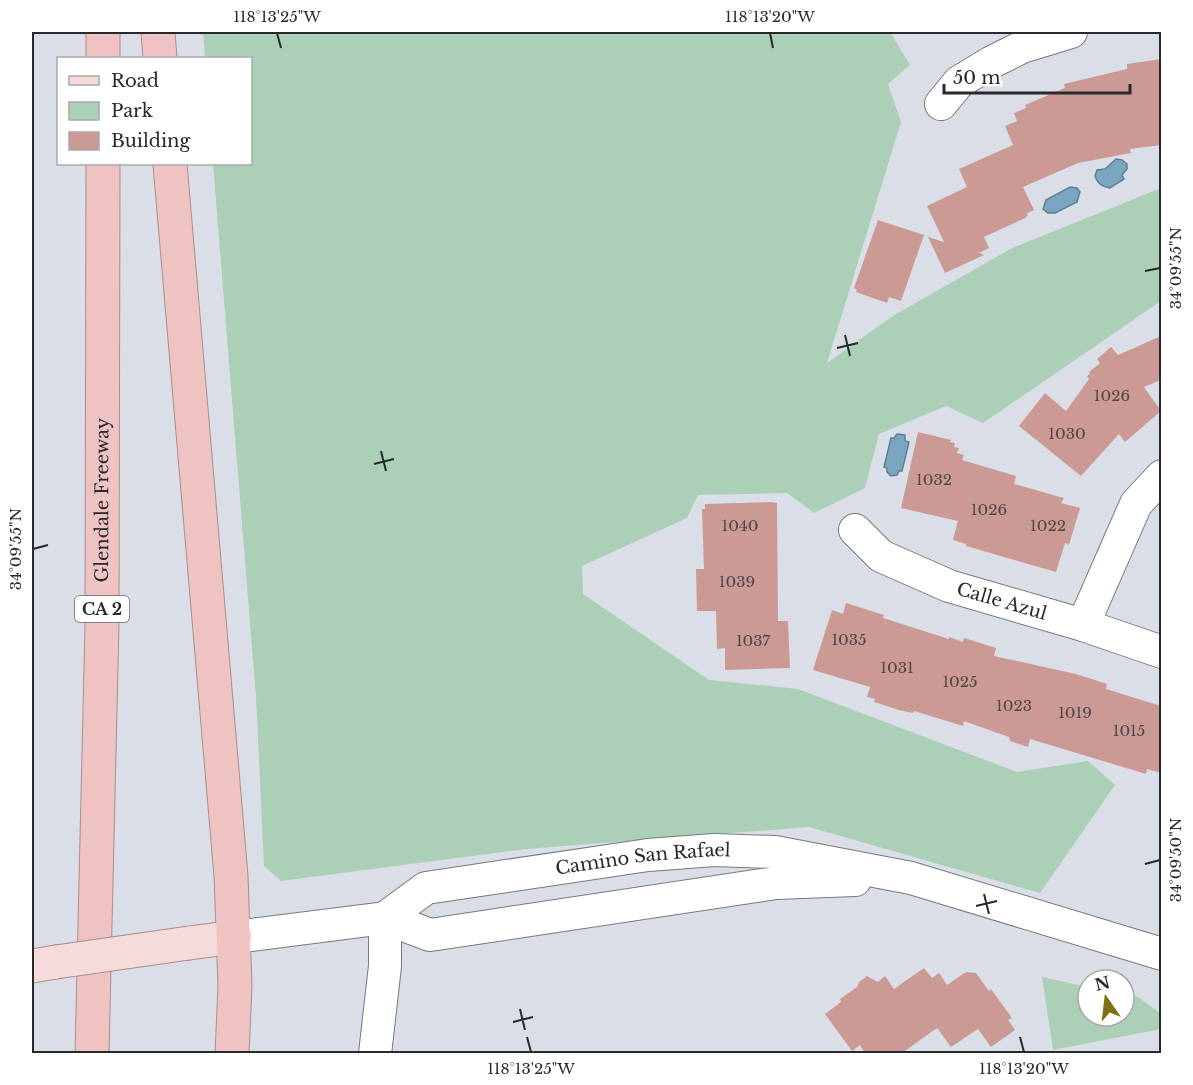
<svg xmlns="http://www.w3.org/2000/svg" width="1193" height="1085" font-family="'Libre Baskerville',serif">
  <rect width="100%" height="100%" fill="#dadfe7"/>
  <path fill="#accfb8" d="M 203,32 L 890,32 L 910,65 L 888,84 L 901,122 L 827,363 L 891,317 L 1012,248 L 1161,188 L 1161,301 L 983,423 L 946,406 L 879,434 L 865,488 L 814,513 L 787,493 L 698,495 L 687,518 L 582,566 L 583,594 L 709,680 L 798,689 L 1017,772 L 1088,761 L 1115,785 L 1040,893 L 809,827 L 526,849 L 281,881 L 264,866 L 256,697 L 213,164 L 250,164 L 250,58 L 205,58 Z
    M 1042,977 L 1088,987 L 1088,1016 L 1124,1016 L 1124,994 L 1138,997 L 1161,1014 L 1161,1029 L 1053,1050 Z"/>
  <path fill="#78a6be" stroke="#608092" stroke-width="1.5" d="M 1116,159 L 1122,160 L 1127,164 L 1127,169 L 1122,175 L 1124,179 L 1110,188 C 1101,186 1098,184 1095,176 L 1097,170 L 1105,169 Z
    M 1070,187 L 1077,188 L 1080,192 L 1077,202 L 1055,213 L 1048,213 L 1043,209 L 1046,200 Z
    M 897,434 L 905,435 L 905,441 L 909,442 L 902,471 L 899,471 L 897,475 L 891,476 L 887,472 L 887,468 L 884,467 L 891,438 L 894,438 Z"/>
  <path fill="#cb9a95" d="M 1161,59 L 1161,145 L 1130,149 L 1131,153 L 1078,163 L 1023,187 L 1034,210 L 1027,213 L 1028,215 L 1025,218 L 984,237 L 989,248 L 979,253 L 984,255 L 945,273 L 928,237 L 944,242 L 927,206 L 967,187 L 959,169 L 1013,145 L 1005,126 L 1017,121 L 1014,113 L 1026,108 L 1025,105 L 1065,88 L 1064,84 L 1127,69 L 1127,64 Z
    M 878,220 L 924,235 L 901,301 L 889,297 L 887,303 L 856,292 L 857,290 L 854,288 Z
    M 1161,336 L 1161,380 L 1144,387 L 1161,411 L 1125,442 L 1119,434 L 1081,476 L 1019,426 L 1045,393 L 1066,411 L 1089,379 L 1087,377 L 1090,373 L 1089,372 L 1100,363 L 1097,359 L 1111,347 L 1118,355 Z
    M 918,432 L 951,440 L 950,442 L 955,443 L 954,447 L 959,448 L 957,453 L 964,455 L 962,460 L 1016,476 L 1014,484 L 1064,498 L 1061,503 L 1080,508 L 1069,545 L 1065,543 L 1056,572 L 966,546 L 966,544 L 953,540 L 958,521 L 901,508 Z
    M 771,502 L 777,503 L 778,621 L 788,621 L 790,668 L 725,670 L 725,648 L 717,649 L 716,611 L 697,611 L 696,569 L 704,569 L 702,509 L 705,509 L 705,504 Z
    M 846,603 L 884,615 L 883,618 L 949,639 L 949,637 L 963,642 L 964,638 L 996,648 L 994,656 L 1076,674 L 1107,684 L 1106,689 L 1161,706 L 1161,773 L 1147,769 L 1146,774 L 1030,739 L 1028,747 L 1010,741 L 1009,737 L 964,721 L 963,726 L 914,711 L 913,713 L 899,710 L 874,702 L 875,699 L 867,697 L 870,687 L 813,670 L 832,610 L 843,614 Z
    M 924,968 L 932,978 L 939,973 L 947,985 L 966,972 L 976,973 L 989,991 L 991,989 L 1012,1018 L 1008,1020 L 1015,1030 L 991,1047 L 978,1029 L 951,1047 L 937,1028 L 902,1053 L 865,1053 L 860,1045 L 852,1051 L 825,1014 L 841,1002 L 840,999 L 857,987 L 859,982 L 867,976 L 878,982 L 885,976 L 894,989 Z"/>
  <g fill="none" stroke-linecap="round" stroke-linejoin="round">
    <defs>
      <g id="minor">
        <path d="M 941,104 L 959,82 L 992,62 L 1022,47 L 1071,32"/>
        <path id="s1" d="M 855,530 L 881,556 L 949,586 L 1083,625 L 1162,652"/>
        <path d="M 1083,625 L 1136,504 L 1162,476"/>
        <path id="s2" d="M 385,918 L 426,888 L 648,855 L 714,850 L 775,852 L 911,878 L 1162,954"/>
        <path d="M 235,937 L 385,918 L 430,935 L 776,883 L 855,880"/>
        <path d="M 375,1054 L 385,966 L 385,918"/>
      </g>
      <path id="major" d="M 189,943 L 235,937
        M 32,966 L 56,962"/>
      <g id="highway">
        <path d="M 158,32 L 160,58"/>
        <path d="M 103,58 L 103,32"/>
        <path d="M 170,164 L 231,876 L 235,986 L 232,1054"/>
        <path id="s3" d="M 92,1054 L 102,624 L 103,164"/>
      </g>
    </defs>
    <use href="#minor" stroke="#757980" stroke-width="34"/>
    <use href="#major" stroke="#aa8d8e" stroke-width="35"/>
    <use href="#highway" stroke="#aa8d8e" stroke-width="35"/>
    <use href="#minor" stroke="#fff" stroke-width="32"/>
    <use href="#major" stroke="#f6dbdb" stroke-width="33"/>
    <use href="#highway" stroke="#f0c3c3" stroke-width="33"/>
    <defs>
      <path id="major-bridge" d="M 56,962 L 189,943"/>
    </defs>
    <use href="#major-bridge" stroke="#aa8d8e" stroke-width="35" stroke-linecap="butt"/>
    <use href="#major-bridge" stroke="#f6dbdb" stroke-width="33"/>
  </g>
  <path fill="none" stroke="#28292c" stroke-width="2" d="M 277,33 L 281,48M 770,33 L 773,48M 1145,271 L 1160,268M 845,335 L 850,356M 837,348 L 858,343M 381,451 L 386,471M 374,464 L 394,459M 33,549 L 48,545M 1145,864 L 1160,860M 984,894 L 989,914M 976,906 L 997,901M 520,1009 L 525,1030M 513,1022 L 533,1017M 527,1037 L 531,1052M 1020,1037 L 1024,1052"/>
  <g text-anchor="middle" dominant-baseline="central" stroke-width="6" stroke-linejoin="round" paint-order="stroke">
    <g font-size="15" fill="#514546">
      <text x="1112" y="395">1026</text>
      <text x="1067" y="433">1030</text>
      <text x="934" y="479">1032</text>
      <text x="989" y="509">1026</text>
      <text x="740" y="525">1040</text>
      <text x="1048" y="525">1022</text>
      <text x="737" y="581">1039</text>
      <text x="849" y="639">1035</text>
      <text x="753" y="640">1037</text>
      <text x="897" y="667">1031</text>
      <text x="960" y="681">1025</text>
      <text x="1014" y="705">1023</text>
      <text x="1075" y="712">1019</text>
      <text x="1129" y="730">1015</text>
    </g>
    <rect fill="#fff" stroke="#68696b" stroke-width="1.5" x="75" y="596" width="54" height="26" rx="4.5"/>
    <g font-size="16" font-weight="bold" fill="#28292c">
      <text x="102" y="609">CA 2</text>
    </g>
    <g font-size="18" fill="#28292c" stroke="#fff">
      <text stroke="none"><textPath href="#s3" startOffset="554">Glendale Freeway</textPath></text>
      <text stroke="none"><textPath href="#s1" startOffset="166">Calle Azul</textPath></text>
      <text stroke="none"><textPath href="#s2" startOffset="270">Camino San Rafael</textPath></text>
    </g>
  </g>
  <rect width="1193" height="1085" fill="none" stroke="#ffffff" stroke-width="66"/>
  <rect x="57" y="57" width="195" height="108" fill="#ffffff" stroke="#a9a9ab" stroke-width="1.5"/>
  <rect x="69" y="76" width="30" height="9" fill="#f6dbdb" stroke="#a9a9ab" stroke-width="1.5"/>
  <text x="111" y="87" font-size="18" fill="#28292c">Road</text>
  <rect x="69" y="102" width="30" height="18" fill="#accfb8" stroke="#a9a9ab" stroke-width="1.5"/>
  <text x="111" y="117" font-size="18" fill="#28292c">Park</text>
  <rect x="69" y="132" width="30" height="18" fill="#cb9a95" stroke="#a9a9ab" stroke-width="1.5"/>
  <text x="111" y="147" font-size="18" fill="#28292c">Building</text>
  <g transform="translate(1106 998) rotate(346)"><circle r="28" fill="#ffffff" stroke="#a9a9ab" stroke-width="1.5"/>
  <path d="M0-4.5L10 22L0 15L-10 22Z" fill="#7d7010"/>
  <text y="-9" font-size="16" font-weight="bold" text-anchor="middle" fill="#28292c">N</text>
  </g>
  <path d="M944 84v9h186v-9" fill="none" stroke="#28292c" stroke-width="3"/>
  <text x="953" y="84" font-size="18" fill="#28292c" stroke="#ffffff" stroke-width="4.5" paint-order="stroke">50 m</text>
  <rect x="33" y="33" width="1127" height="1019" fill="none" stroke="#28292c" stroke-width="2"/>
  <g font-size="15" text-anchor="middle" fill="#28292c">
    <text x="277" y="22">118°13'25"W</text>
    <text x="770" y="22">118°13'20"W</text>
    <text transform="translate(1176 268) rotate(-90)" y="5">34°09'55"N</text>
    <text transform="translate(16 549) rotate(-90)" y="5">34°09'55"N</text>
    <text transform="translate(1176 860) rotate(-90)" y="5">34°09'50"N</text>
    <text x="531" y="1074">118°13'25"W</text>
    <text x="1024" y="1074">118°13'20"W</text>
  </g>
</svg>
